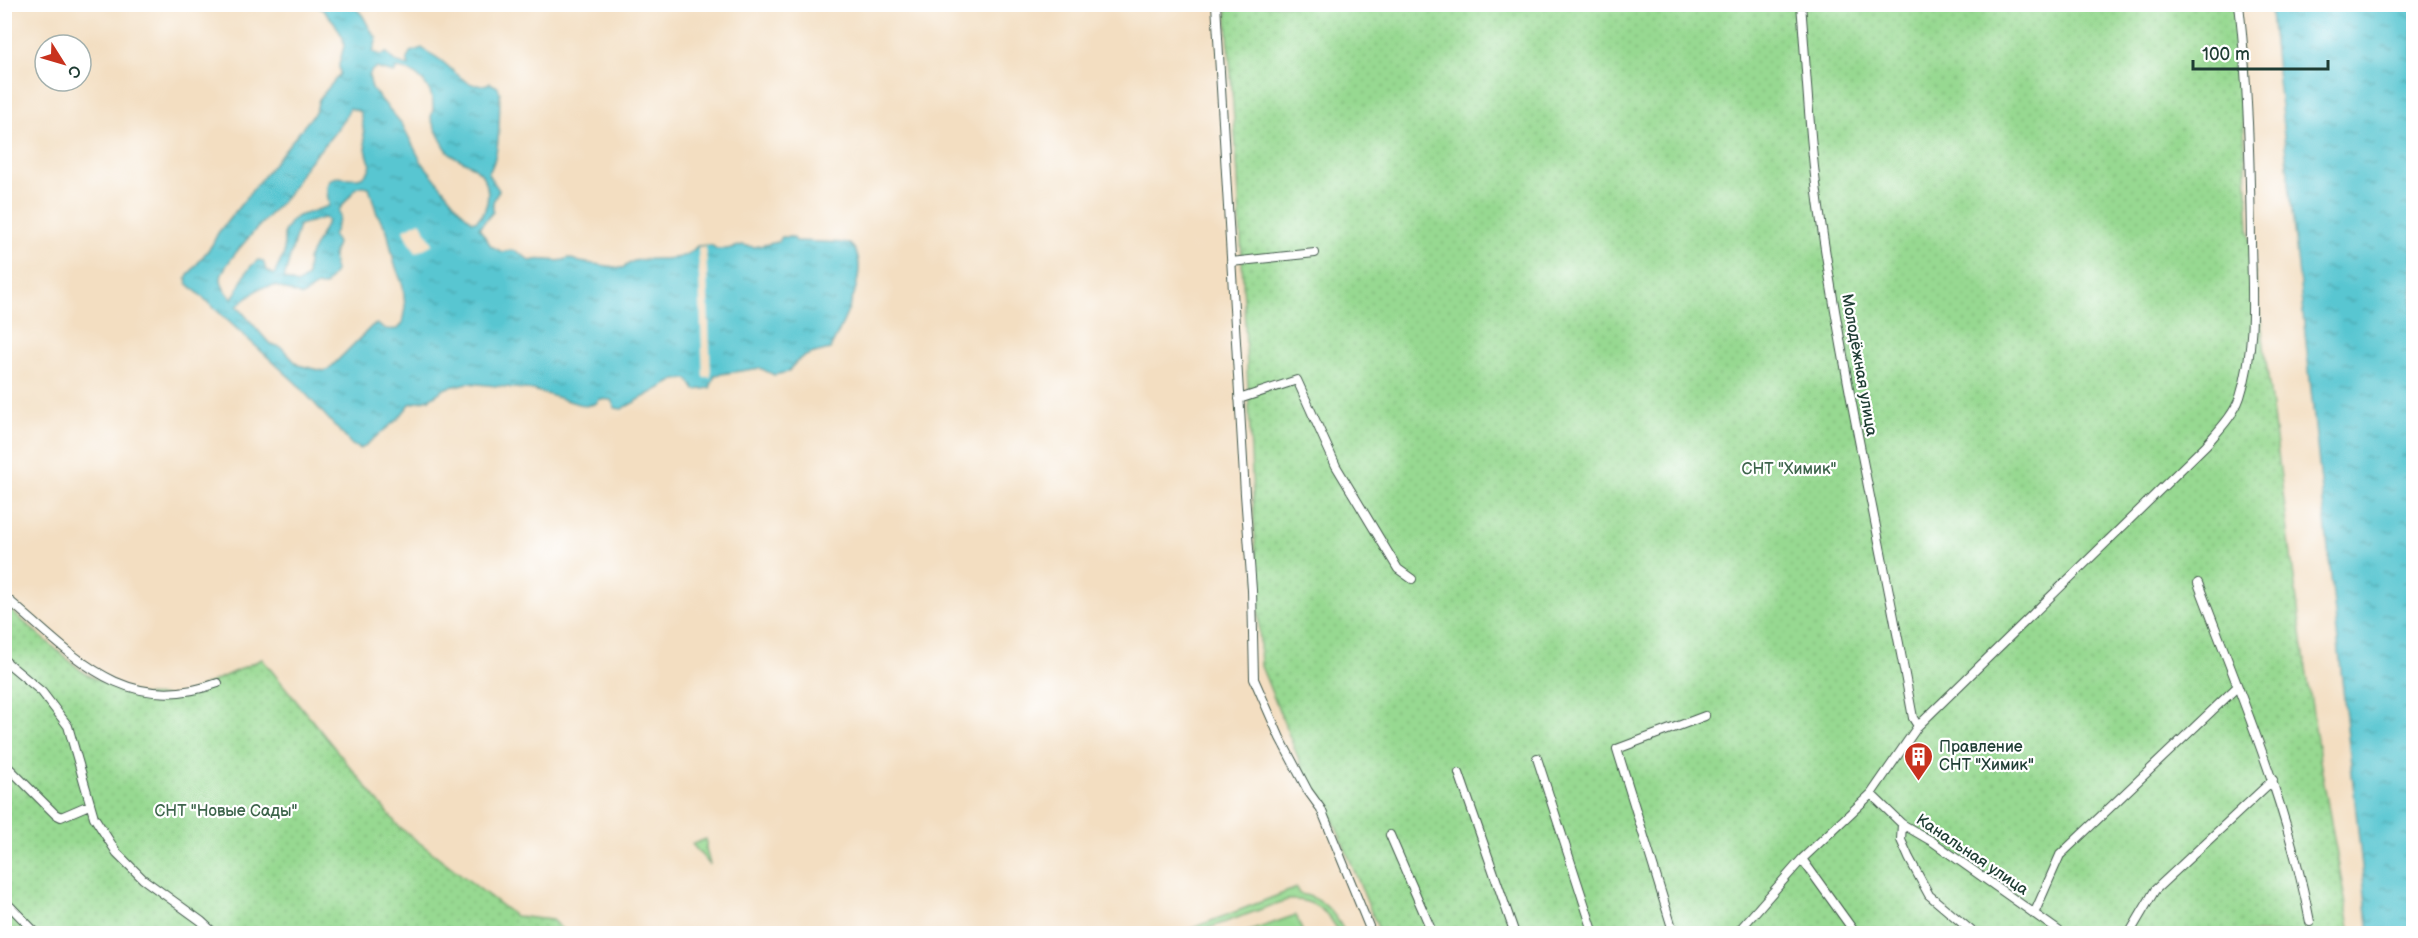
<svg xmlns="http://www.w3.org/2000/svg" width="2418" height="938" font-family="'Balsamiq Sans',sans-serif">
  <defs>
    <pattern id="grass-dots" width="8" height="8" patternUnits="userSpaceOnUse" patternTransform="scale(1.5)"><rect width="8" height="8" fill="#97d991"/><path d="M2 2h.1M6 6h.1" fill="none" stroke="#82bb7e" stroke-width="1.8" stroke-linecap="round"/></pattern>
    <pattern id="water-ripples" width="26" height="14" patternUnits="userSpaceOnUse" patternTransform="scale(1.5)"><rect width="26" height="14" fill="#59c6d1"/><path d="M2 4q2-2 4 0t4 0M15 11q2-2 4 0t4 0" fill="none" stroke="#49a2aa"/></pattern>
  </defs>
  <rect width="100%" height="100%" fill="#fff"/>
  <filter id="ink" filterUnits="userSpaceOnUse"><feTurbulence type="fractalNoise" baseFrequency=".0167" numOctaves="2"/><feDisplacementMap in="SourceGraphic" scale="12" xChannelSelector="R" yChannelSelector="G"/><feConvolveMatrix kernelMatrix="1 2 1 2 8 2 1 2 1" color-interpolation-filters="sRGB"/></filter>
  <filter id="wash" filterUnits="userSpaceOnUse"><feTurbulence type="fractalNoise" baseFrequency=".008" numOctaves="4" result="noise"/><feDisplacementMap in="SourceGraphic" scale="24" xChannelSelector="R" yChannelSelector="G"/><feGaussianBlur stdDeviation="1.35" result="paint"/><feColorMatrix in="noise" values="0 0 0 0 0 0 0 0 0 0 0 0 0 0 0 0 0 1.4 0 .05"/><feComposite in="paint" operator="in"/></filter>
  <g filter="url(#wash)">
    <rect width="100%" height="100%" fill="#f3dec1"/>
    <path fill="url(#grass-dots)" stroke="#5b8b62" stroke-width="1.5" d="M 1226,5 L 2238,5 L 2249,229 L 2303,648 L 2321,766 L 2351,933 L 1380,933 L 1334,822 L 1306,777 L 1261,666 L 1238,177 Z
      M 4,605 L 84,673 L 128,695 L 181,696 L 262,659 L 399,827 L 515,916 L 552,920 L 566,933 L 5,933 Z
      M 706,839 L 706,849 L 710,865 L 692,844 Z"/>
    <path fill="#97d991" stroke="#5b8b62" stroke-width="1.5" d="M 1297,888 L 1300,894 C 1323,897 1336,914 1345,933 L 1339,933 C 1329,912 1312,898 1287,900 L 1195,933 L 1180,933 Z
      M 1296,915 L 1303,933 L 1244,933 Z"/>
    <path fill="url(#water-ripples)" stroke="#3c8282" stroke-width="1.5" fill-rule="evenodd" d="M 341,4 C 369,9 361,22 377,38 L 373,52 L 381,55 L 387,53 C 392,60 400,65 409,66 L 407,59 L 410,52 L 422,48 C 427,52 433,55 439,59 C 454,69 468,93 490,83 L 498,87 L 500,93 C 499,116 501,156 488,174 L 499,190 L 493,202 L 493,212 L 479,228 L 491,246 L 502,252 C 517,247 519,254 531,261 C 545,256 555,265 569,258 L 580,262 L 622,268 C 627,266 630,262 634,261 C 655,256 682,265 697,246 L 711,245 L 717,249 L 727,249 L 742,245 L 754,247 L 778,242 L 782,237 L 793,237 L 796,241 L 848,243 C 877,261 841,327 830,349 C 811,354 800,354 788,372 L 774,375 L 760,368 L 715,375 L 710,388 L 695,390 L 688,379 L 675,380 L 622,409 L 615,408 L 611,400 L 600,399 L 595,404 L 585,406 L 533,390 L 468,383 L 446,388 L 429,399 L 410,404 L 398,419 L 361,449 L 352,445 L 296,383 L 187,283 L 186,278 L 212,245 L 218,233 L 316,111 L 319,99 L 340,74 L 339,65 L 344,46 L 343,38 L 334,22 L 323,10 L 315,5 L 329,5 L 332,7 ZM 376,68 L 394,73 L 397,68 C 417,70 434,87 433,109 C 433,111 431,116 431,118 C 432,123 442,142 445,147 C 452,159 465,160 475,168 C 492,181 492,207 476,221 L 472,221 L 461,211 L 421,161 L 402,124 L 372,89 L 369,76 L 372,70 ZM 350,108 L 360,112 C 365,129 363,149 371,165 C 363,193 330,164 327,187 C 326,192 329,200 329,206 L 298,216 L 291,221 L 284,232 L 284,254 L 274,275 L 266,270 L 263,261 L 258,260 C 244,270 241,285 232,299 C 227,293 221,287 221,279 C 221,262 276,210 289,193 C 296,183 301,172 309,162 C 324,145 340,129 350,108 ZM 363,186 L 369,187 L 377,214 L 387,230 L 394,262 L 403,286 L 405,307 L 402,324 L 398,329 C 390,330 384,330 377,324 L 372,326 L 329,369 L 323,371 L 298,365 L 281,347 L 270,344 L 237,306 L 260,288 L 267,287 L 276,286 L 302,296 C 310,292 313,284 325,286 L 335,272 L 333,256 L 337,243 L 333,236 L 340,218 L 339,210 L 356,188 ZM 324,218 L 328,221 L 308,259 L 307,277 L 297,284 L 284,279 L 299,225 Z
      M 2270,5 L 2413,5 L 2413,933 L 2369,933 Z"/>
    <path fill="#f3dec1" d="M 420,221 L 433,244 L 416,253 L 403,230 Z
      M 706,246 L 711,377 L 703,377 L 698,247 Z"/>
  </g>
  <g filter="url(#ink)">
    <g fill="none" stroke-linecap="round" stroke-linejoin="round">
      <defs>
        <path id="street" d="M 1216,4 L 1245,494 L 1252,590 L 1254,679 L 1280,738 L 1308,791 L 1321,809 L 1372,934
          M 1801,4 C 1807,77 1810,150 1821,222 C 1845,388 1883,552 1913,718 L 1918,726
          M 1231,262 L 1315,253
          M 1239,399 L 1297,380 L 1336,466 L 1398,569 L 1412,579
          M 2198,583 C 2240,694 2288,805 2310,922
          M 4,596 C 72,653 122,718 218,683
          M 4,660 L 42,692 L 68,726 L 94,817 L 117,853 L 143,879 L 201,921 L 215,934
          M 1537,758 L 1594,934
          M 4,763 L 55,814 L 61,817 L 89,805
          M 1459,773 L 1515,934
          M 1871,794 L 1902,824 L 1933,842 L 2063,934
          M 1902,824 L 1901,840 L 1909,858 L 1929,895 L 1975,934
          M 1390,835 L 1433,934
          M 1802,859 L 1856,934
          M 4,900 L 37,934
          M 2034,914 L 2060,855 L 2237,687
          M 1674,934 L 1617,749 L 1705,716
          M 1736,934 L 1802,859 L 1871,794 L 1918,726 L 2206,445 C 2218,431 2234,415 2240,397 C 2256,348 2252,293 2251,242 C 2250,163 2248,83 2239,4
          M 2129,934 L 2155,890 L 2273,780"/>
      </defs>
      <use href="#street" stroke="#3f5549" stroke-width="10"/>
      <use href="#street" stroke="#fff" stroke-width="8"/>
    </g>
  </g>
  <defs>
    <symbol id="building-pin" viewBox="-11 -11 22 30"><path d="M0 17L-7.5 6A9.5 9.5 0 1 1 7.5 6Z" fill="#c8321e" stroke="#fff"/><path d="M-4-6H4V6H1V3H-1V6H-4ZM-2.5-4.3h1.7v1.8h-1.7ZM.8-4.3h1.7v1.8H.8ZM-2.5-1h1.7V.8h-1.7ZM.8-1h1.7V.8H.8Z" fill="#fff"/></symbol>
  </defs>
  <g fill-rule="evenodd">
    <use href="#building-pin" x="1902" y="740" width="33" height="45"/>
  </g>
  <g text-anchor="middle" dominant-baseline="central" stroke-width="4.5" stroke-linejoin="round" paint-order="stroke">
    <g font-size="16" fill="#1f3d34" stroke="#fff">
      <text transform="translate(1859 365) rotate(80)">Молодёжная улица</text>
      <text transform="translate(1972 855) rotate(34)">Канальная улица</text>
    </g>
    <g font-size="16" fill="#3d644b" stroke="#fff">
      <text x="1789" y="469">СНТ "Химик"</text>
      <text x="226" y="811">СНТ "Новые Сады"</text>
    </g>
    <g font-size="16" fill="#1f3d34" stroke="#fff" text-anchor="start">
      <text x="1939" y="747">Правление<tspan x="1939" dy="18">СНТ "Химик"</tspan></text>
    </g>
  </g>
  <rect width="2418" height="938" fill="none" stroke="#fff" stroke-width="24"/>
  <g transform="translate(63 63) rotate(127)"><circle r="28" fill="#ffffff" stroke="#a5b1ae" stroke-width="1.5"/>
  <path d="M0-4.5L10 22L0 15L-10 22Z" fill="#c8321e"/>
  <text y="-9" font-size="16" font-weight="bold" text-anchor="middle" fill="#1f3d34">С</text>
  </g>
  <path d="M2193 60v9h135v-9" fill="none" stroke="#1f3d34" stroke-width="3"/>
  <text x="2202" y="60" font-size="18" fill="#1f3d34" stroke="#ffffff" stroke-width="4.5" paint-order="stroke">100 m</text>
</svg>
